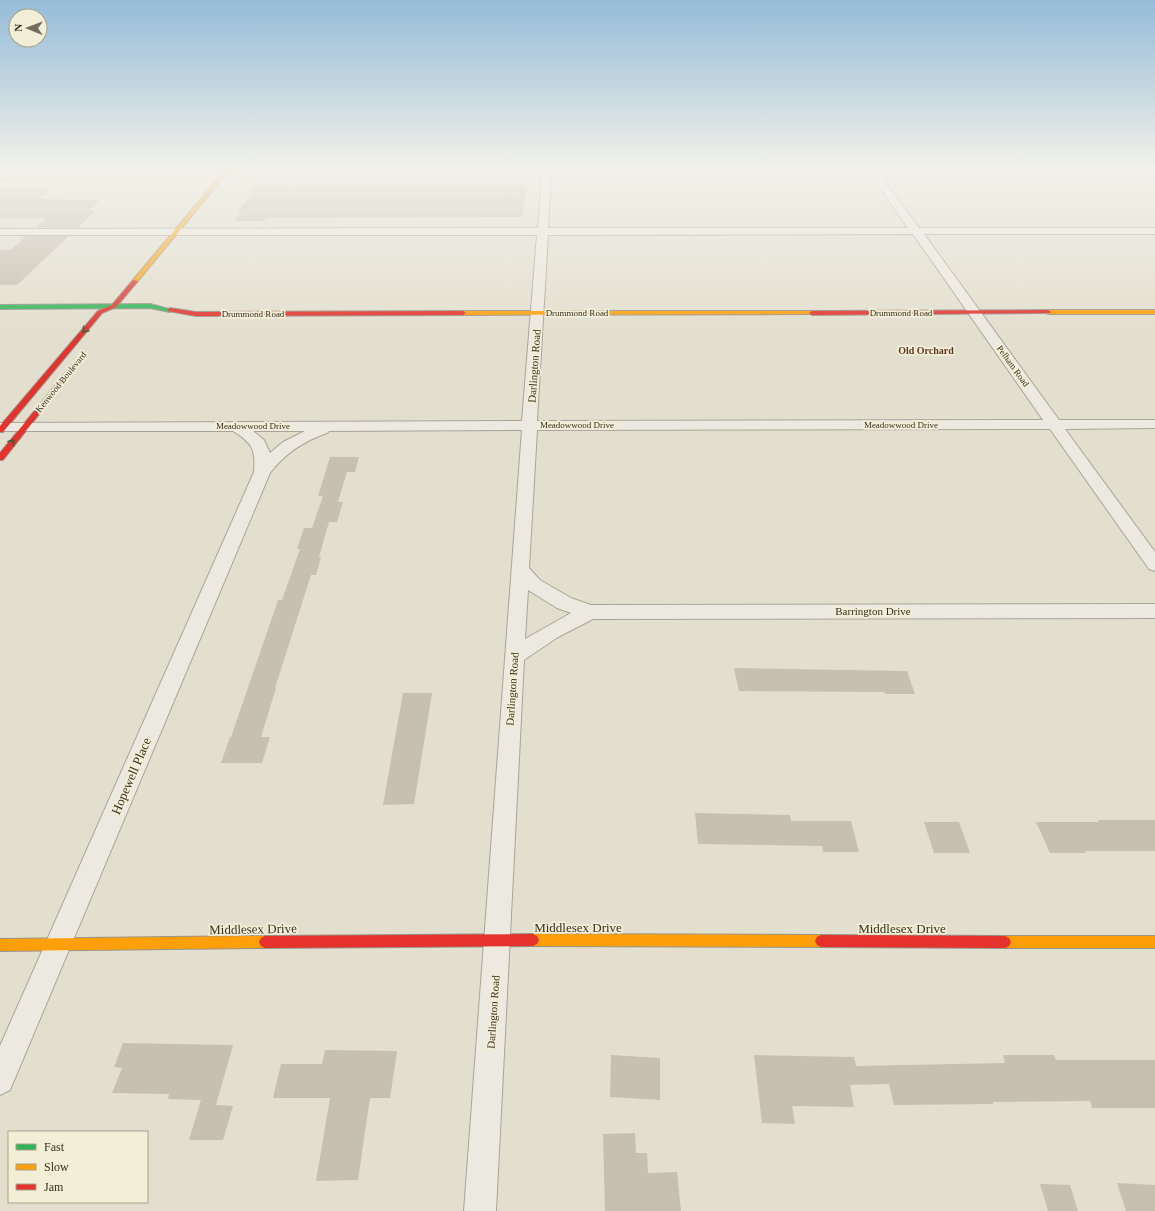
<svg xmlns="http://www.w3.org/2000/svg" width="1155" height="1211" font-family="'Times New Roman',serif">
  <rect width="100%" height="100%" fill="#e3dfcf"/>
  <path fill="#c7bfb0" d="M 403,185 L 526,186 L 523,217 L 267,218 L 264,221 L 235,221 L 242,211 L 238,211 L 255,187 Z
    M 0,188 L 52,188 L 39,199 L 100,200 L 88,211 L 95,211 L 78,227 L 36,227 L 47,218 L 0,219 Z
    M 26,236 L 69,236 L 17,285 L 0,285 L 0,250 L 11,250 Z
    M 330,457 L 359,457 L 355,472 L 347,472 L 338,502 L 343,502 L 337,522 L 329,522 L 319,557 L 321,557 L 316,575 L 311,575 L 275,688 L 276,688 L 261,737 L 270,737 L 262,763 L 221,763 L 230,737 L 231,737 L 278,600 L 282,600 L 300,549 L 297,549 L 304,528 L 312,528 L 323,496 L 318,496 Z
    M 734,668 L 907,671 L 915,694 L 885,694 L 884,692 L 739,691 Z
    M 403,693 L 432,693 L 414,804 L 383,805 Z
    M 695,813 L 790,815 L 791,821 L 851,821 L 859,852 L 823,852 L 822,846 L 698,844 Z
    M 1098,820 L 1155,820 L 1155,851 L 1085,851 L 1086,853 L 1050,853 L 1036,822 L 1099,822 Z
    M 924,822 L 959,822 L 970,853 L 934,853 Z
    M 123,1043 L 233,1045 L 216,1105 L 233,1106 L 223,1140 L 189,1140 L 201,1100 L 168,1099 L 169,1094 L 112,1093 L 122,1068 L 114,1067 Z
    M 325,1050 L 397,1051 L 390,1098 L 370,1098 L 358,1180 L 316,1181 L 330,1098 L 273,1098 L 281,1064 L 322,1064 Z
    M 611,1055 L 660,1058 L 660,1100 L 610,1097 Z
    M 754,1055 L 854,1057 L 856,1066 L 1005,1063 L 1003,1055 L 1054,1055 L 1056,1060 L 1155,1060 L 1155,1108 L 1092,1108 L 1090,1101 L 993,1102 L 993,1104 L 894,1105 L 889,1084 L 850,1085 L 854,1107 L 792,1106 L 795,1124 L 762,1123 Z
    M 635,1133 L 636,1153 L 647,1153 L 648,1173 L 677,1172 L 681,1211 L 605,1211 L 603,1134 Z
    M 1117,1183 L 1155,1185 L 1155,1211 L 1126,1211 Z
    M 1040,1184 L 1070,1185 L 1078,1211 L 1048,1211 Z"/>
  <g fill="none" stroke-linecap="round" stroke-linejoin="round">
    <defs>
      <path id="lane" d="M 635,167 L 639,167 L 640,175 L 636,174 Z
        M 770,167 L 774,167 L 778,175 L 774,175 Z"/>
      <path id="street" d="M 542,167 L 552,167 L 551,172 L 868,171 L 865,167 L 875,167 L 878,171 L 1155,170 L 1155,176 L 882,177 L 919,228 L 1155,228 L 1155,234 L 924,234 L 1059,420 L 1155,420 L 1155,428 L 1065,429 L 1155,552 L 1155,571 L 1149,569 L 1050,429 L 537,430 L 529,568 L 540,580 L 571,598 L 591,605 L 1155,604 L 1155,618 L 593,619 L 558,637 L 524,660 L 496,1211 L 464,1211 L 522,430 L 329,431 L 327,433 C 304,441 285,453 270,473 L 10,1090 L 0,1095 L 0,1046 L 254,472 C 256,449 252,443 233,431 L 0,431 L 0,423 L 522,421 L 537,235 L 0,235 L 0,229 L 538,228 L 542,177 L 0,179 L 0,173 L 542,172 ZM 551,177 L 872,177 L 908,228 L 548,228 ZM 913,234 L 1043,420 L 537,421 L 548,235 ZM 253,431 L 305,431 L 283,442 L 270,453 L 264,440 ZM 528,590 L 557,608 L 571,613 L 525,639 Z"/>
      <path id="fast" d="M 150,304 L 173,310 L 170,312 L 150,308 L 0,309 L 0,305 Z"/>
      <path id="slow" d="M 228,167 L 232,167 L 137,282 L 133,282 L 133,280 Z
        M 1155,310 L 1155,314 L 1048,314 L 1045,312 L 1048,310 Z
        M 812,311 L 815,313 L 814,314 L 463,315 L 460,313 L 463,311 Z
        M 533,934 L 821,935 L 825,937 L 827,941 L 825,945 L 821,947 L 533,946 L 529,944 L 527,940 L 529,936 Z
        M 265,936 L 269,938 L 271,942 L 269,946 L 265,948 L 0,951 L 0,939 Z
        M 1005,936 L 1155,936 L 1155,948 L 1005,948 L 1001,946 L 999,942 L 1001,938 Z"/>
      <path id="jam" d="M 133,280 L 138,281 L 116,307 L 102,313 L 3,432 L 0,432 L 0,426 L 98,311 L 112,305 Z
        M 170,308 L 196,312 L 463,311 L 466,313 L 463,315 L 196,316 L 168,311 L 167,310 Z
        M 1048,310 L 1051,312 L 1050,313 L 812,315 L 809,313 L 812,311 Z
        M 75,363 L 78,365 L 77,366 L 3,460 L 0,460 L 0,453 L 73,364 Z
        M 533,934 L 537,936 L 539,940 L 537,944 L 533,946 L 265,948 L 261,946 L 259,942 L 261,938 L 265,936 Z
        M 821,935 L 1005,936 L 1009,938 L 1011,942 L 1009,946 L 1005,948 L 821,947 L 817,945 L 815,941 L 817,937 Z"/>
    </defs>
    <use href="#lane" stroke="#a9a498" stroke-width="2"/>
    <use href="#street" stroke="#a9a498" stroke-width="2"/>
    <use href="#fast" stroke="#989488" stroke-width="2"/>
    <use href="#slow" stroke="#989488" stroke-width="2"/>
    <use href="#jam" stroke="#989488" stroke-width="2"/>
    <use href="#lane" fill="#ece9e0" fill-rule="evenodd"/>
    <use href="#street" fill="#ece9e0" fill-rule="evenodd"/>
    <use href="#fast" fill="#30b455" fill-rule="evenodd"/>
    <use href="#slow" fill="#ff9f0a" fill-rule="evenodd"/>
    <use href="#jam" fill="#e5322d" fill-rule="evenodd"/>
  </g>
  <defs><path id="oneway-chevron" d="M-2-3.5L2.5 0L-2 3.5" fill="none" stroke-width="1.6" stroke-linecap="round" stroke-linejoin="round"/></defs>
  <g stroke="#355d33">
    <use href="#oneway-chevron" transform="translate(85 330) rotate(130)"/>
    <use href="#oneway-chevron" transform="translate(12 442) rotate(-52)"/>
  </g>
  <linearGradient id="sky" x2="0" y2="1"><stop stop-color="#95bcd8"/><stop offset="0.5" stop-color="#f2f1e9"/><stop offset="1" stop-color="#f2f1e9" stop-opacity="0"/></linearGradient>
  <rect width="1155" height="337" fill="url(#sky)"/>
  <g text-anchor="middle" dominant-baseline="central" stroke-width="3.5" stroke-linejoin="round" paint-order="stroke">
    <g font-size="9" fill="#372e20" stroke="#f3eed6">
      <text x="577" y="313">Drummond Road</text>
      <text x="901" y="313">Drummond Road</text>
      <text x="253" y="314">Drummond Road</text>
      <text transform="translate(1013 366) rotate(54)">Pelham Road</text>
      <text transform="translate(61 382) rotate(-51)">Kenwood Boulevard</text>
      <text x="577" y="425">Meadowwood Drive</text>
      <text x="901" y="425">Meadowwood Drive</text>
      <text x="253" y="426">Meadowwood Drive</text>
    </g>
    <g font-size="10" font-weight="bold" fill="#603723" stroke="#f3eed6">
      <text x="926" y="350">Old Orchard</text>
    </g>
    <g font-size="11" fill="#372e20" stroke="#f3eed6">
      <text transform="translate(534 366) rotate(-86)">Darlington Road</text>
      <text x="873" y="611">Barrington Drive</text>
      <text transform="translate(512 689) rotate(-86)">Darlington Road</text>
      <text transform="translate(493 1012) rotate(-86)">Darlington Road</text>
    </g>
    <g font-size="13" fill="#372e20" stroke="#f3eed6">
      <text transform="translate(131 776) rotate(-67)">Hopewell Place</text>
      <text x="578" y="927">Middlesex Drive</text>
      <text x="902" y="928">Middlesex Drive</text>
      <text transform="translate(253 929) rotate(-1)">Middlesex Drive</text>
    </g>
  </g>
  <rect x="8" y="1131" width="140" height="72" fill="#f3eed6" stroke="#a8a18d"/>
  <rect x="16" y="1144" width="20" height="6" fill="#30b455" stroke="#a8a18d"/>
  <text x="44" y="1151" font-size="12" fill="#372e20">Fast</text>
  <rect x="16" y="1164" width="20" height="6" fill="#ff9f0a" stroke="#a8a18d"/>
  <text x="44" y="1171" font-size="12" fill="#372e20">Slow</text>
  <rect x="16" y="1184" width="20" height="6" fill="#e5322d" stroke="#a8a18d"/>
  <text x="44" y="1191" font-size="12" fill="#372e20">Jam</text>
  <g transform="translate(28 28) rotate(271)"><circle r="19" fill="#f3eed6" stroke="#a8a18d"/>
  <path d="M0-3L7 15L0 10L-7 15Z" fill="#736c5d"/>
  <text y="-6" font-size="11" font-weight="bold" text-anchor="middle" fill="#372e20">N</text>
  </g>
</svg>
